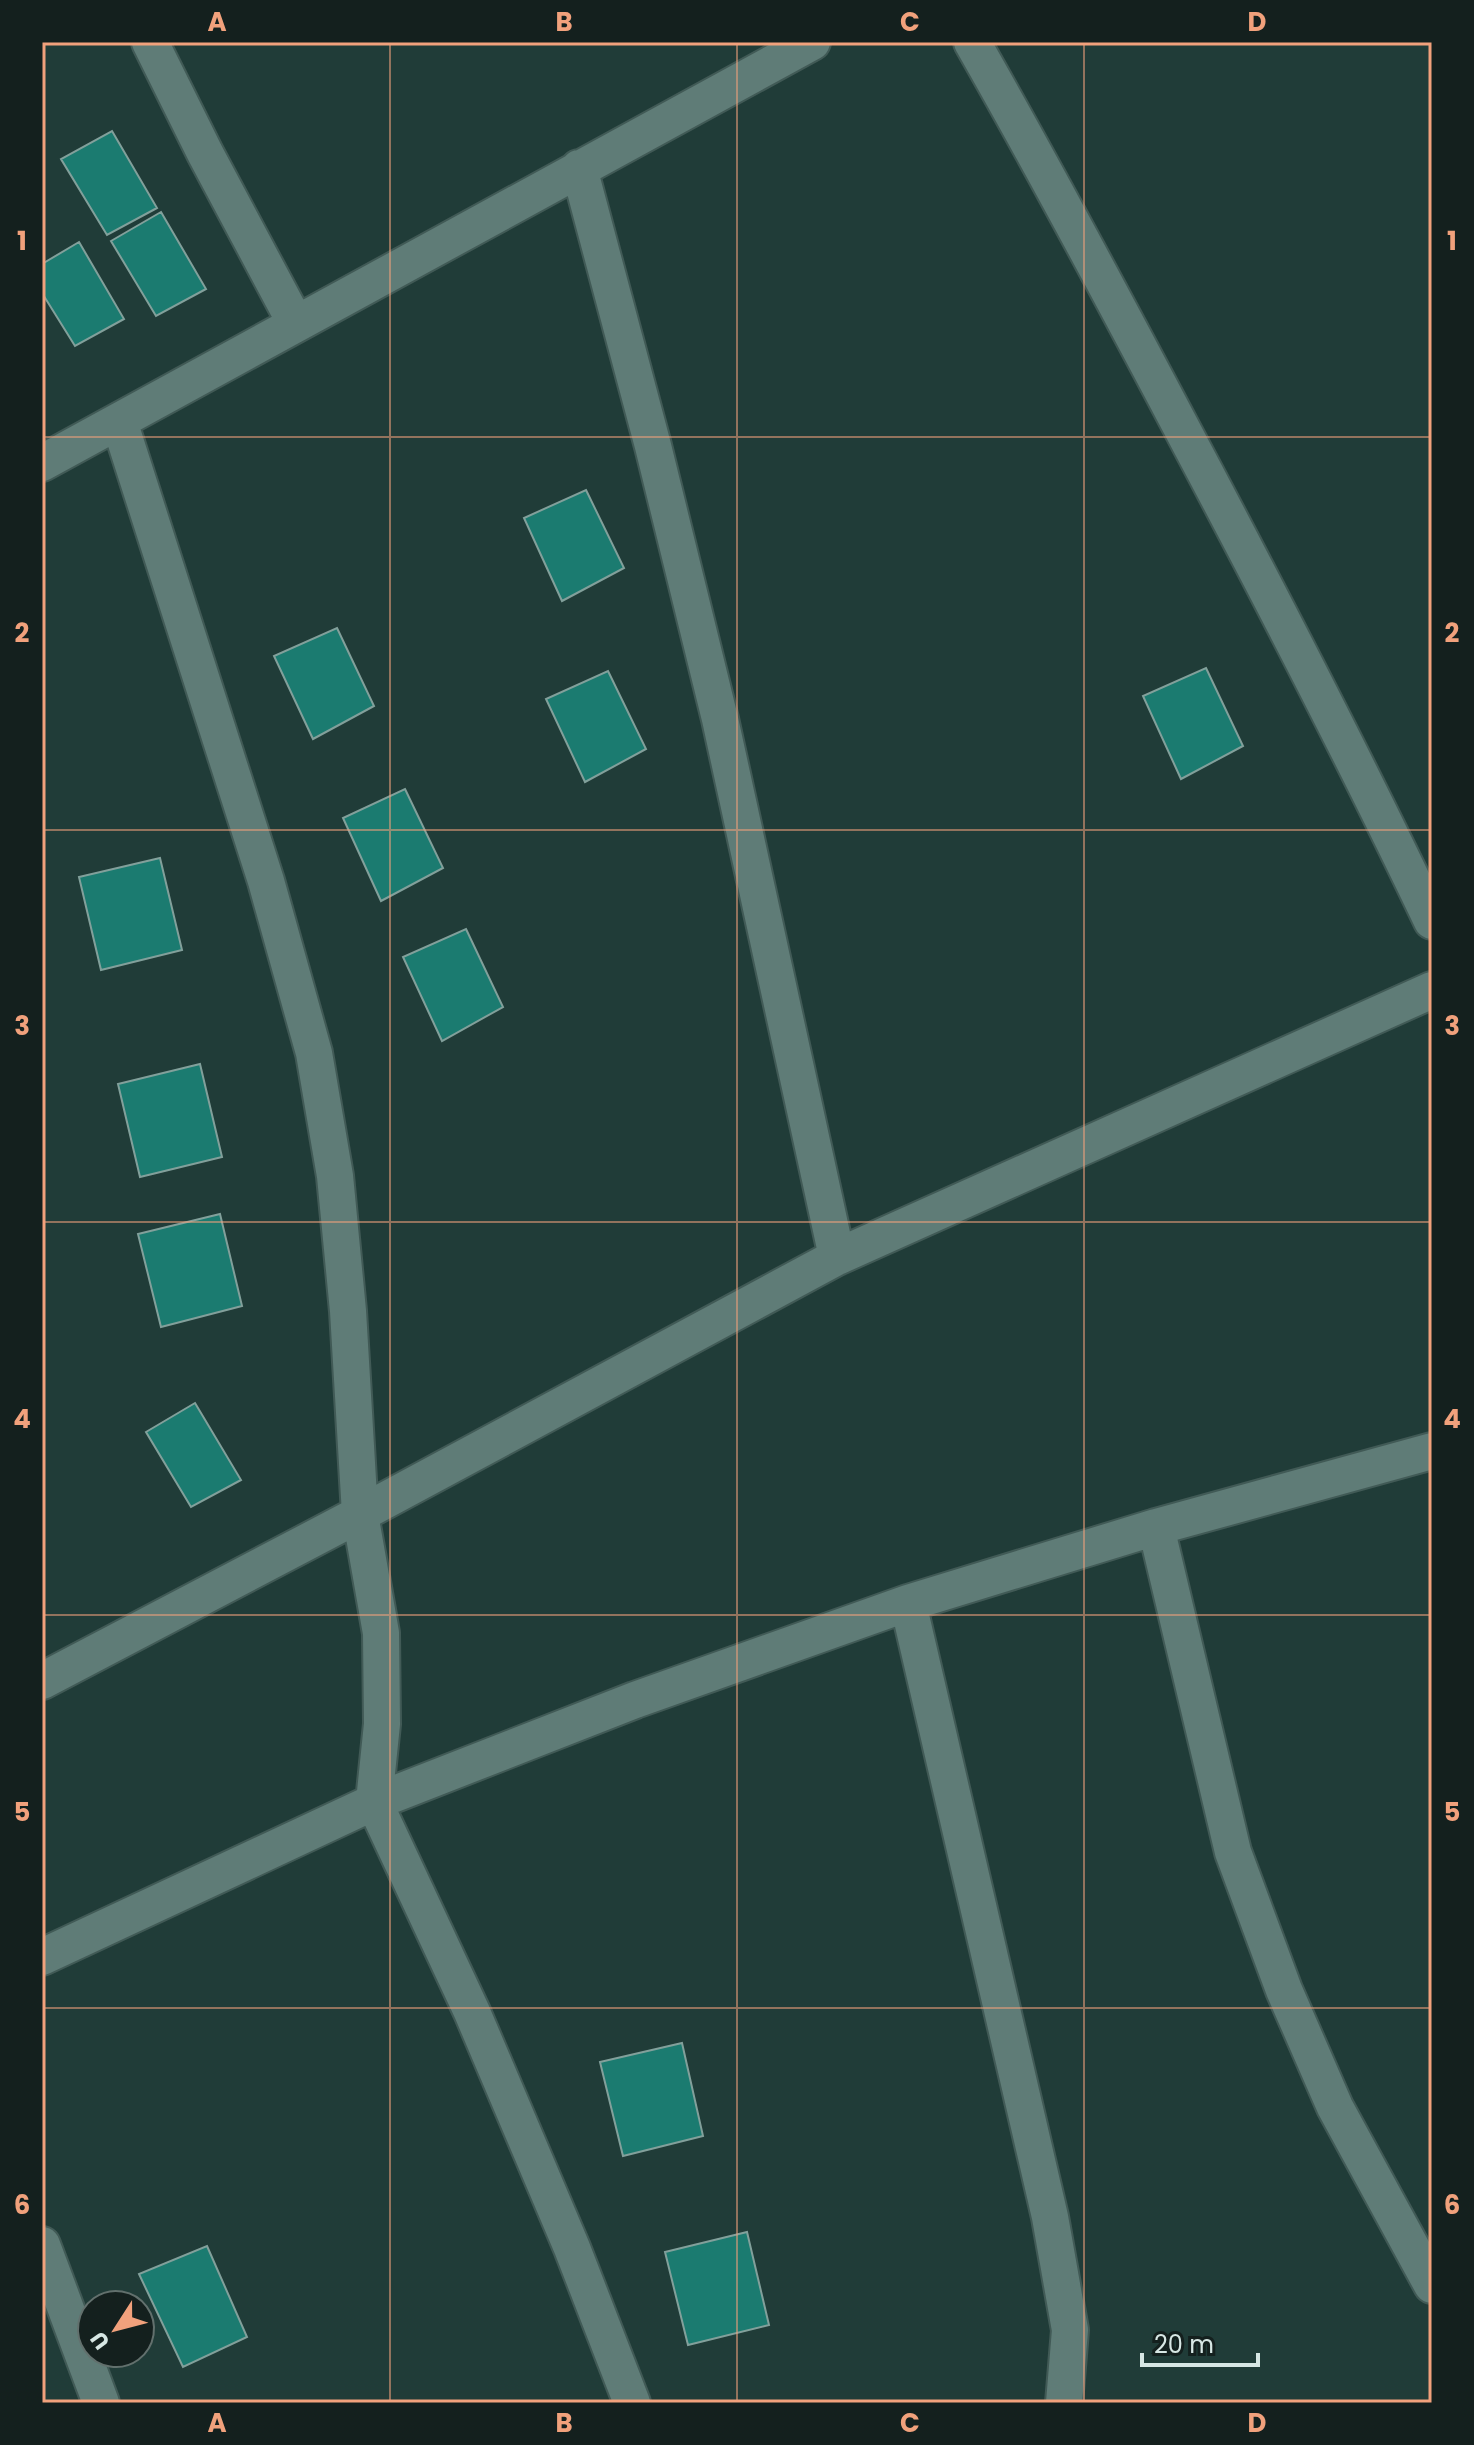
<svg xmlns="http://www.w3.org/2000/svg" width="1474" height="2445" font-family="Poppins,sans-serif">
  <rect width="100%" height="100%" fill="#203c38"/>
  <path fill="#1b7b70" stroke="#82a09b" stroke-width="2" d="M 112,131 L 157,208 L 107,235 L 61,159 Z
    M 161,212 L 206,289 L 156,316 L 111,241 Z
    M 79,242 L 124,319 L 75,346 L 42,293 L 42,264 Z
    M 586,490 L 624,568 L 562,601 L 524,518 Z
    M 337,628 L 374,706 L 313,739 L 274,656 Z
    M 1206,668 L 1243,746 L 1181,779 L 1143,696 Z
    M 608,671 L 646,749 L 585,782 L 546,699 Z
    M 405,789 L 443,868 L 381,901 L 343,818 Z
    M 160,858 L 182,950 L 101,970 L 79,877 Z
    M 466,929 L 503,1007 L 442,1041 L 403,957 Z
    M 200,1064 L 222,1157 L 140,1177 L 118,1084 Z
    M 220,1214 L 242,1306 L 161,1327 L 138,1234 Z
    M 195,1403 L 241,1480 L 191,1507 L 146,1432 Z
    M 682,2043 L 703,2136 L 623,2156 L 600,2062 Z
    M 747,2232 L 769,2325 L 688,2345 L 665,2252 Z
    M 207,2246 L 247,2337 L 183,2367 L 139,2274 Z"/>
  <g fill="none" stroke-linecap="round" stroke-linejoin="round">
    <defs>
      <path id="street" d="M 150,42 L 205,153 L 296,324
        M 972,42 C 1044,168 1112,296 1180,425 C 1267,589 1352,753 1432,921
        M 579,168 L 653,446 L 720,719 L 837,1257
        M 119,421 L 266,881 L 314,1053 L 335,1176 L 348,1311 L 360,1514 L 381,1633 L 382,1724 L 374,1802 L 472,2012 L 572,2248 L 632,2403
        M 42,463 L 812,42
        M 1156,1527 L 1233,1852 L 1284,1990 L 1335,2107 L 1432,2285
        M 908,1603 L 1050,2217 L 1070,2330 L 1064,2403
        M 42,1681 L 360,1514 L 837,1257 L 1432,990
        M 42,1957 L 374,1802 L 635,1700 L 908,1603 L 1156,1527 L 1432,1451
        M 42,2245 L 101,2403"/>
    </defs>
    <use href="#street" stroke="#415a56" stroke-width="40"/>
    <use href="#street" stroke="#5f7c77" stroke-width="36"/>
  </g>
  <path fill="none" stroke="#f1a17c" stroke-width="2" stroke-opacity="0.55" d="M 390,42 L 390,2403M 737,42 L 737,2403M 1084,42 L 1084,2403M 42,437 L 1432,437M 42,830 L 1432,830M 42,1222 L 1432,1222M 42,1615 L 1432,1615M 42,2008 L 1432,2008"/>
  <rect width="1474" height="2445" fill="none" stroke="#14201e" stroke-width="88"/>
  <g transform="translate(116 2329) rotate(234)"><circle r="38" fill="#14201e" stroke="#62706d" stroke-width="2"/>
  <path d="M0-6L14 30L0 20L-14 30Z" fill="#f1a17c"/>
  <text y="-12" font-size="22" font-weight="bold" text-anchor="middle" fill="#d7e7e4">U</text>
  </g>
  <path d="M1142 2353v12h116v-12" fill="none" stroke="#d7e7e4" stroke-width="4"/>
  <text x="1154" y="2353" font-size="24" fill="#d7e7e4" stroke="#14201e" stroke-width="6" paint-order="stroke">20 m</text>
  <rect x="44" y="44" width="1386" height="2357" fill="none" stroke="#f1a17c" stroke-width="3"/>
  <g font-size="26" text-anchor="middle" font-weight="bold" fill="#f1a17c">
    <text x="217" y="31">A</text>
    <text x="564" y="31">B</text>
    <text x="910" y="31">C</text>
    <text x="1257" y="31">D</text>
    <text x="22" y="250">1</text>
    <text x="1452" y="250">1</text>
    <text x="22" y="642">2</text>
    <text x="1452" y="642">2</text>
    <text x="22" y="1035">3</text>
    <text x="1452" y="1035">3</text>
    <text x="22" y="1428">4</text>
    <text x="1452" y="1428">4</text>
    <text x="22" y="1821">5</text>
    <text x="1452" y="1821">5</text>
    <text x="22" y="2214">6</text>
    <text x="1452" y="2214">6</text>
    <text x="217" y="2432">A</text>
    <text x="564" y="2432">B</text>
    <text x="910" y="2432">C</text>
    <text x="1257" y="2432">D</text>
  </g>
</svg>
